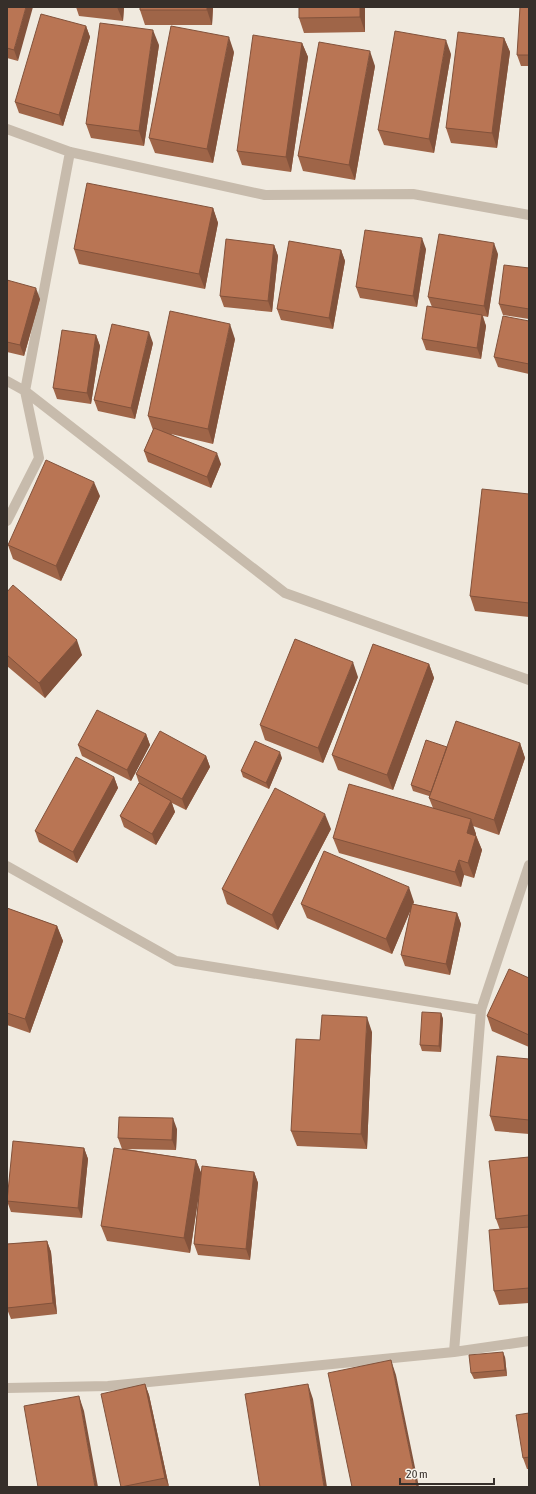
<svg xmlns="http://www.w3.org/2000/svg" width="536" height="1494" font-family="'Asap Condensed',sans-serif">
  <rect width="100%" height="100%" fill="#f0eadf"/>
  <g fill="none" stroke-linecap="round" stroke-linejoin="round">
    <path stroke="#c7bbac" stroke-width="10" d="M 7,129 L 70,152 L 265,195 L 413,194 L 529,215
      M 7,381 L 25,391 L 285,593 L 529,680
      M 7,521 L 39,458 L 25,391 L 70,152
      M 7,866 L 176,961 L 481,1010
      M 454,1352 L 481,1010 L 529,865
      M 7,1388 L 108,1386 L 454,1352 L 529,1341"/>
  </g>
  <path fill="#9f6548" d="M 7,7 L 18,61 L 7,58 Z
    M 76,7 L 124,7 L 123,21 L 79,16 Z
    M 140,7 L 213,7 L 212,25 L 145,25 L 140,10 Z
    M 365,7 L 365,32 L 304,33 L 299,18 Z
    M 529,7 L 529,66 L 521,66 L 517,55 Z
    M 86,26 L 90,37 L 63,126 L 19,113 L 15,102 Z
    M 504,38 L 510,52 L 497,148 L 451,143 L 446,128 Z
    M 302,43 L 308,57 L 291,172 L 242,165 L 237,151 Z
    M 159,45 L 144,146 L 91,138 L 86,124 Z
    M 234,52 L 213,163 L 155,153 L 149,138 Z
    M 451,54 L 434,153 L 384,145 L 378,130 Z
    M 375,66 L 355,180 L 303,171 L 298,156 Z
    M 213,208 L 218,223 L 205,289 L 79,264 L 74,249 Z
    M 274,245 L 278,256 L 272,312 L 224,307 L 220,296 Z
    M 426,249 L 417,307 L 360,298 L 356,287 Z
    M 341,250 L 345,261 L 333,329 L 281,320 L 277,309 Z
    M 498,254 L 488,317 L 483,316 L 486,326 L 481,359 L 426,350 L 422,339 L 432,307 L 428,297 Z
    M 529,268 L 529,319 L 503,315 L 499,304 Z
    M 7,280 L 40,299 L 24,356 L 7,352 Z
    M 529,321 L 529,374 L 498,367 L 494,357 Z
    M 96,335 L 100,346 L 91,404 L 57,399 L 53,388 Z
    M 235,339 L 213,444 L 171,434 L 221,464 L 211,488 L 148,462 L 144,451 L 153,430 L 148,416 Z
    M 153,343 L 135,419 L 98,411 L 94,400 Z
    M 529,494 L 529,617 L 475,611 L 470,596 Z
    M 100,496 L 61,581 L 13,559 L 8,545 Z
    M 7,592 L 82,655 L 45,698 L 7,666 Z
    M 429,664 L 434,678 L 393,790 L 338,770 L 332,755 Z
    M 358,677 L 323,763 L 265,740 L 260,725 Z
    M 146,734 L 150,745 L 131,781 L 82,756 L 78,745 Z
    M 520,743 L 525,758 L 499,835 L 473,826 L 476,834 L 476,835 L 482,850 L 474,878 L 464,875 L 461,887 L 339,853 L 333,838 L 433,808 L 429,798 L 429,796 L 413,791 L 411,785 L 447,747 Z
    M 206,756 L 210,767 L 186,810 L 172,803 L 175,812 L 156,845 L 124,827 L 120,816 L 139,783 L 136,774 Z
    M 282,758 L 269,789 L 243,777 L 241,771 Z
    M 114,777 L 118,788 L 77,863 L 39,842 L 35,831 Z
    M 331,829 L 278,930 L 227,904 L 222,889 Z
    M 414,902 L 413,904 L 457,913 L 461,924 L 450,975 L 405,966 L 401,955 L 411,909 L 392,954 L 307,918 L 301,904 Z
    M 7,908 L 57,926 L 63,941 L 30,1033 L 7,1025 Z
    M 529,978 L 529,1047 L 492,1031 L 487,1016 Z
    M 441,1013 L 443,1019 L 441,1052 L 422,1051 L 420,1045 Z
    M 372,1032 L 367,1149 L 297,1146 L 291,1131 L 320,1040 Z
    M 529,1059 L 529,1134 L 495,1131 L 490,1116 Z
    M 177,1129 L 176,1150 L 126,1149 L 196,1160 L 201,1173 L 254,1172 L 258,1183 L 250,1260 L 198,1255 L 194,1244 L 199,1192 L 190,1253 L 107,1241 L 101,1226 L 122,1149 L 118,1138 Z
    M 84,1148 L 88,1159 L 82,1218 L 11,1212 L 7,1201 Z
    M 529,1157 L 529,1303 L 499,1305 L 494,1291 L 500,1230 L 496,1219 Z
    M 47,1241 L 51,1252 L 57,1314 L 11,1319 L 7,1309 L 7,1244 Z
    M 505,1357 L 507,1376 L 474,1379 L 471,1373 Z
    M 145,1384 L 149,1395 L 169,1487 L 121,1487 Z
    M 529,1413 L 529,1469 L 527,1469 L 523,1458 Z"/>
  <path fill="#82523b" d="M 26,7 L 33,7 L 18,61 L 14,50 Z
    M 117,7 L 124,7 L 123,21 Z
    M 207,7 L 213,7 L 212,25 L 207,10 Z
    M 360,7 L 365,7 L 365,32 L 360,17 Z
    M 86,26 L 90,37 L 63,126 L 59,115 Z
    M 153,30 L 159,45 L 144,146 L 139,131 Z
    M 229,37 L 234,52 L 213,163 L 207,149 Z
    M 504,38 L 510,52 L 497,148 L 492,133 Z
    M 446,40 L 451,54 L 434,153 L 429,139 Z
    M 302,43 L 308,57 L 291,172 L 286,157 Z
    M 370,51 L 375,66 L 355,180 L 349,165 Z
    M 213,208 L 218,223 L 205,289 L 199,274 Z
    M 422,238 L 426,249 L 417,307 L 413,296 Z
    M 494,243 L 498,254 L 488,317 L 484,306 Z
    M 274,245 L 278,256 L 272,312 L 268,301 Z
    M 341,250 L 345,261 L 333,329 L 329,318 Z
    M 36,288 L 40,299 L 24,356 L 20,345 Z
    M 482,315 L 486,326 L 481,359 L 477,348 Z
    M 230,324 L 235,339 L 213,444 L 208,429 Z
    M 149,332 L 153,343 L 135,419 L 131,408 Z
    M 96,335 L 100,346 L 91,404 L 87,393 Z
    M 217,453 L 221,464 L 211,488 L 207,477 Z
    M 94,482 L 100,496 L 61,581 L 56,566 Z
    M 77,640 L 82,655 L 45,698 L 39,683 Z
    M 353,662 L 358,677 L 323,763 L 318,748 Z
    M 429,664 L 434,678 L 393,790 L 387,775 Z
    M 146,734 L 150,745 L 131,781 L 127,770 Z
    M 520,743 L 525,758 L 499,835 L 494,820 Z
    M 280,752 L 282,758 L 269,789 L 266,783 Z
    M 206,756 L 210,767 L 186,810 L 182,799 Z
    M 114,777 L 118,788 L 77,863 L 73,852 Z
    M 171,801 L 175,812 L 156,845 L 152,834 Z
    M 325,814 L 331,829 L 278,930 L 272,915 Z
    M 471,819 L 476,834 L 472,848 L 467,833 Z
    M 476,836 L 482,850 L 474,878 L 468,863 Z
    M 459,860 L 464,875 L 461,887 L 455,872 Z
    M 409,887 L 414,902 L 392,954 L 386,939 Z
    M 457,913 L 461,924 L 450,975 L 446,964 Z
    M 57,926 L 63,941 L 30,1033 L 25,1019 Z
    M 441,1013 L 443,1019 L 441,1052 L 439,1046 Z
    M 367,1017 L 372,1032 L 367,1149 L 361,1134 Z
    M 173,1118 L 177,1129 L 176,1150 L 172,1140 Z
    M 84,1148 L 88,1159 L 82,1218 L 78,1208 Z
    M 196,1160 L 202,1175 L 190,1253 L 184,1238 Z
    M 254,1172 L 258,1183 L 250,1260 L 246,1249 Z
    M 47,1241 L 51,1252 L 57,1314 L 53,1303 Z
    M 503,1352 L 505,1357 L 507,1376 L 505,1370 Z
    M 391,1360 L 396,1375 L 419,1487 L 417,1487 Z
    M 145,1384 L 149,1395 L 169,1487 L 165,1478 Z
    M 308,1384 L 313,1399 L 327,1487 L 324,1487 Z
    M 79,1396 L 84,1411 L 98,1487 L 95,1487 Z"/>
  <path fill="#b97554" stroke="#82523b" d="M 7,7 L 26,7 L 14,50 L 7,48 Z
    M 140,7 L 207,7 L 207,10 L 140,10 Z
    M 299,7 L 360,7 L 360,17 L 299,18 Z
    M 520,7 L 529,7 L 529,55 L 517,55 Z
    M 41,14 L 86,26 L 59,115 L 15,102 Z
    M 100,23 L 153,30 L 139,131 L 86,124 Z
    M 171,26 L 229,37 L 207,149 L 149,138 Z
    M 395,31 L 446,40 L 429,139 L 378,130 Z
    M 458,32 L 504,38 L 492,133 L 446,128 Z
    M 253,35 L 302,43 L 286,157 L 237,151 Z
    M 319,42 L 370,51 L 349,165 L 298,156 Z
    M 87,183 L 213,208 L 199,274 L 74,249 Z
    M 365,230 L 422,238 L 413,296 L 356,287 Z
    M 439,234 L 494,243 L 484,306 L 428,297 Z
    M 226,239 L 274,245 L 268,301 L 220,296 Z
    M 289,241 L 341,250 L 329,318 L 277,309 Z
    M 504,265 L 529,268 L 529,309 L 499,304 Z
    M 7,280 L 36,288 L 20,345 L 7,342 Z
    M 427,306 L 482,315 L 477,348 L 422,339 Z
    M 170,311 L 230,324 L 208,429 L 148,416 Z
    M 503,316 L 529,321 L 529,364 L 494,357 Z
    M 112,324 L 149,332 L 131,408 L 94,400 Z
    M 62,330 L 96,335 L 87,393 L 53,388 Z
    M 154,428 L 217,453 L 207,477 L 144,451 Z
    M 46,460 L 94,482 L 56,566 L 8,545 Z
    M 482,489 L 529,494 L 529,603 L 470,596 Z
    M 13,585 L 77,640 L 39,683 L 7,655 L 7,592 Z
    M 295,639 L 353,662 L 318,748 L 260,725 Z
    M 373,644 L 429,664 L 387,775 L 332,755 Z
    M 97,710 L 146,734 L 127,770 L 78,745 Z
    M 456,721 L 520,743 L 494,820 L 429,798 Z
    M 160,731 L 206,756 L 182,799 L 136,774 Z
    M 426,740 L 447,747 L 431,792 L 411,785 Z
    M 255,741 L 280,752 L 266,783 L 241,771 Z
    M 76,757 L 114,777 L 73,852 L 35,831 Z
    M 139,783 L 171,801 L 152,834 L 120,816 Z
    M 349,784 L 471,819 L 467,833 L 476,836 L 468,863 L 459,860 L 455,872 L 333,838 Z
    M 275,788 L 325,814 L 272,915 L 222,889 Z
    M 324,851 L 409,887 L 386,939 L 301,904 Z
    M 412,904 L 457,913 L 446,964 L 401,955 Z
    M 7,908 L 57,926 L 25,1019 L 7,1013 Z
    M 509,969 L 529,978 L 529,1035 L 487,1016 Z
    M 422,1012 L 441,1013 L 439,1046 L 420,1045 Z
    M 322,1015 L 367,1017 L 361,1134 L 291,1131 L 296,1039 L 320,1040 Z
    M 497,1056 L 529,1059 L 529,1120 L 490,1116 Z
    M 119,1117 L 173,1118 L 172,1140 L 118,1138 Z
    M 13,1141 L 84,1148 L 78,1208 L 7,1201 Z
    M 114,1148 L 196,1160 L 184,1238 L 101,1226 Z
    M 529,1157 L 529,1215 L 496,1219 L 489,1161 Z
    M 202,1166 L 254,1172 L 246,1249 L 194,1244 Z
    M 529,1227 L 529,1288 L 494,1291 L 489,1230 Z
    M 47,1241 L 53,1303 L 7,1308 L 7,1244 Z
    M 503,1352 L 505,1370 L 471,1373 L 469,1355 Z
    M 391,1360 L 417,1487 L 352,1487 L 328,1373 Z
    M 145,1384 L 165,1478 L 121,1487 L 101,1394 Z
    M 308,1384 L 324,1487 L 260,1487 L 245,1394 Z
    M 79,1396 L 95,1487 L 38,1487 L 24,1406 Z
    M 529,1413 L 529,1457 L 523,1458 L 516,1415 Z"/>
  <rect width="536" height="1494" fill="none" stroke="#362f2a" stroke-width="16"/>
  <path d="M400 1478v6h94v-6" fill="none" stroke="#362f2a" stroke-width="2"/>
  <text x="406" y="1478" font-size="12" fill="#362f2a" stroke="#f8f3eb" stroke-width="3" paint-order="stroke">20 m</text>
</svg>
